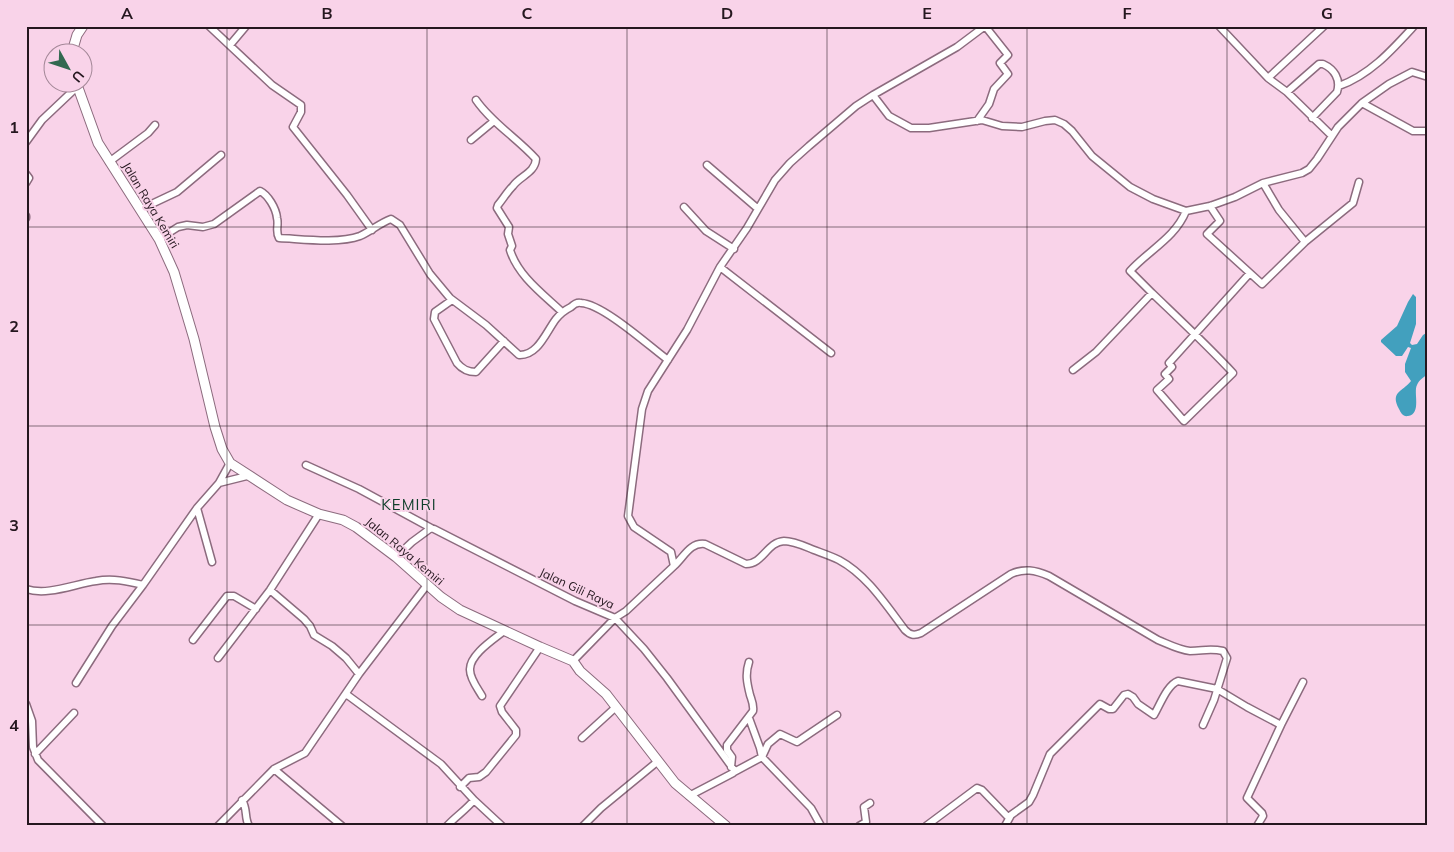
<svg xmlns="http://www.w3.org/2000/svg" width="1454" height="852" font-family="Mulish,sans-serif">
  <rect width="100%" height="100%" fill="#f9d3e9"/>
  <path fill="#42a0be" d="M 1413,294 L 1416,297 L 1416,324 L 1410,343 L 1412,345 L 1417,344 L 1423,335 L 1428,332 L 1428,374 C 1424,377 1419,380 1417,385 C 1413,392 1422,414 1408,416 C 1403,417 1401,413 1399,409 C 1390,392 1402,392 1411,381 L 1405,372 L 1405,364 L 1411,348 L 1408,347 L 1402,356 L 1396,356 L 1381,342 L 1381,340 L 1397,326 L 1408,302 Z"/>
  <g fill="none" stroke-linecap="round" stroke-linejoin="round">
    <defs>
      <path id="minor" d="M 209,26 L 272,85 L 301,105 L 301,112 L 293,127 L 347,195 L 372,230
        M 1219,26 L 1268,78 L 1287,92 L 1332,136
        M 230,45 L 246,26
        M 1268,78 L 1324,26
        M 1339,86 C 1370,75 1392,50 1414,26
        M 1287,92 L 1319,64 L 1323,64 C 1334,69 1341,79 1337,92 L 1312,118
        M 873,95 L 957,47 L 985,26
        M 476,100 C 492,123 517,138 536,159 C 535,173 520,176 513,186 C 507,192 503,199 498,205 L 497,208 L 509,227 L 508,234 L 512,246 L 510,250 C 518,276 543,294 562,312
        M 1362,103 L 1389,84 L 1412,72 L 1428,77
        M 977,121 L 989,104 L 994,89 L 1008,74 L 1000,63 L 1008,55 L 985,26
        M 471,140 L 494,121
        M 26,142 L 42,120 L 78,86
        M 109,162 L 148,133 L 155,125
        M 707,165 L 757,208
        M 26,174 L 29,178 L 26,183
        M 1263,183 L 1279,210 L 1305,242
        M 1210,206 L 1220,221 L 1207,234 L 1262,284 L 1305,242 L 1353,203 L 1359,182
        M 684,207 L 706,231 L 734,249
        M 141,209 L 177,192 L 221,155
        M 26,216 L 26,218
        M 159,239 L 178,227 L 187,225 L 203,227 L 214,224 L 260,191 C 268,195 276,208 277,218 C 279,225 275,231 279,238 C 302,239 338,244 360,236 C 371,231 380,223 391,219 L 400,225 L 430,274 L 450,298 L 486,325 L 519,355 C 538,356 546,332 556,319 C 560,314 565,310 571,307 C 574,304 577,302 581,303 C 603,304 649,346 668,360
        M 720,267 L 831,353
        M 1152,293 C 1179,319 1207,345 1233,373 L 1184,421 L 1157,390 L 1169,379 L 1165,374 L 1172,367 L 1169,363 C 1196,333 1223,303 1250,273
        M 452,300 L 435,312 L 434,319 L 457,363 C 462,369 467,372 476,372 L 504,341
        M 1073,370 L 1096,352 L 1152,293 L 1130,271 C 1149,250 1175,238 1186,211
        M 306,465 L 359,489 L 431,528
        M 219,483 L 247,476
        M 197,508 L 212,562
        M 396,557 L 412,542 L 431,528 L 434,529 L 575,601 L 615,618 L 644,649 L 667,678 L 734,770 L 733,773 L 689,796
        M 674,566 C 684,557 690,542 705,544 L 746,564 C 763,564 767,542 784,541 C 794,541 804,546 814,550 C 822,553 831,556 839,560 C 867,575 886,605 905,630 C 910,635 914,636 921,633 L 1011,574 C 1024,568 1035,570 1049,576 L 1158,640 C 1168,644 1179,650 1190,651 C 1203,651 1209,648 1223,651 L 1227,658 L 1214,700 L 1203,725
        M 26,589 C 48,596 74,584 96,581 C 112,578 127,581 143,585
        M 270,590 L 304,619 L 310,626 L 314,635 L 332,646 L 346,658 L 359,674
        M 193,640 L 227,596 L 234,596 L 256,609
        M 218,658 L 270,590 L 319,514
        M 573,661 L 615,618 L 626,611 L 674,566 L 671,552 L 634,527 L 628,516 L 642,409 L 648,391 L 687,330 L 720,267 L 747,228 L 775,180 L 790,163 L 809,146 L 856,106 L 873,95 L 889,116 L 911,128 L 929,128 L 982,120 L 1002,126 L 1022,127 L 1045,121 L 1055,120 L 1064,124 L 1072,131 L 1092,156 L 1130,187 L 1153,199 L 1186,211 L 1210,206 L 1235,197 L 1263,183 L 1302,173 L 1309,169 L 1317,159 L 1338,127 L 1362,103 L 1413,131 L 1428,131
        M 76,683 L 112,626 L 143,585 L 197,508 L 219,483 L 230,463
        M 346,694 L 441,764 L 474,800 C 466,810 455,817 447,826
        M 482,696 C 478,689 470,679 470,670 C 469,655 494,639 504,631
        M 26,704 L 32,721 L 33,747 L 38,760 L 103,826
        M 749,718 L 760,748 L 762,757 L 811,808 L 821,826
        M 1281,725 L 1303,682
        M 582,738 L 616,707
        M 35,754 L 74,713
        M 731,767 L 732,757 L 727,750 L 727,745 L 753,711 C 754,705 752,701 750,695 C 747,683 745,674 749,662
        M 274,769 L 342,826
        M 734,772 L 762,757 L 768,744 L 780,734 L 797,742 L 837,715
        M 460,787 L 469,778 L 479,777 L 486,772 L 516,735 L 516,730 L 502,712 L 500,706 L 540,647
        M 242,800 C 248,810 244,817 249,826
        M 474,800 L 502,826
        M 218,826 L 274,769 L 305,753 L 359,674 L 427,585
        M 583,826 L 601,808 L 657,762
        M 859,826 L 866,822 L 864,807 L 870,803
        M 926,826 L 977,788 L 982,790 L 1009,818
        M 1005,826 L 1011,815 L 1029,802 L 1033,795 L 1050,754 L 1100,704 L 1109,709 L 1113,709 L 1124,695 L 1128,694 L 1133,697 L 1138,704 L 1154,715 C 1160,705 1167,685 1178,681 L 1217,689 L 1247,707 L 1281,725 L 1247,798 L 1262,813 L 1263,816 L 1257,826"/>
      <path id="tertiary" d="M 72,52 L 77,35 L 83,26
        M 76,82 L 98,143 L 159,239 L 174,272 L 194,339 L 215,427 L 222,449 L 230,463 L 287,500 L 319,514 L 343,520 L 356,527 L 396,557 L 441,597 L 460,610 L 540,647 L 573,661 L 580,671 L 606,694 L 675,783 L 726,826"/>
    </defs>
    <use href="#minor" stroke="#8c6b7e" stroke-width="9"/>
    <use href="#tertiary" stroke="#8c6b7e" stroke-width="11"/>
    <use href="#minor" stroke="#fff" stroke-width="6"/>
    <use href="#tertiary" stroke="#fff" stroke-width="9"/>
  </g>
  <path fill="none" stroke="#25171f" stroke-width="1" stroke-opacity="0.55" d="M 227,26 L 227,826M 427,26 L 427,826M 627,26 L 627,826M 827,26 L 827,826M 1027,26 L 1027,826M 1227,26 L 1227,826M 26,227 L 1428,227M 26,426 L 1428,426M 26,625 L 1428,625"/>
  <g text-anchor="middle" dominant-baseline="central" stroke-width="4" stroke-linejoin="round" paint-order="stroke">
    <g font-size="12" fill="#25171f" stroke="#f9d3e9">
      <text transform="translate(151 205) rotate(59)">Jalan Raya Kemiri</text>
      <text transform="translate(405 551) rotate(40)">Jalan Raya Kemiri</text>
      <text transform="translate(577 588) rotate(25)">Jalan Gili Raya</text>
    </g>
    <g font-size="15" letter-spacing="1" fill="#0f3d2a" stroke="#f9d3e9">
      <text x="409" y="504">KEMIRI</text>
    </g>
  </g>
  <rect width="1454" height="852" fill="none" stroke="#f9d3e9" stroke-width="55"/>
  <g transform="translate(68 68) rotate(130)"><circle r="24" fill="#f9d3e9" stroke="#a48898"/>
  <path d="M0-4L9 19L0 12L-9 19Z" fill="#326950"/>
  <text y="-8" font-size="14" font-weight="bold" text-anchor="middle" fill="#25171f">U</text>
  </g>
  <rect x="28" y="28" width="1398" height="796" fill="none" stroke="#25171f" stroke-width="2"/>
  <g font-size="16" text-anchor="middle" font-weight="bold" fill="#25171f">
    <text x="127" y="19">A</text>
    <text x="327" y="19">B</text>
    <text x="527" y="19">C</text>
    <text x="727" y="19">D</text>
    <text x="927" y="19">E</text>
    <text x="1127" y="19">F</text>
    <text x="1327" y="19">G</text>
    <text x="14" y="133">1</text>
    <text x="14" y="332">2</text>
    <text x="14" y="531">3</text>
    <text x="14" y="731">4</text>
  </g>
</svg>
